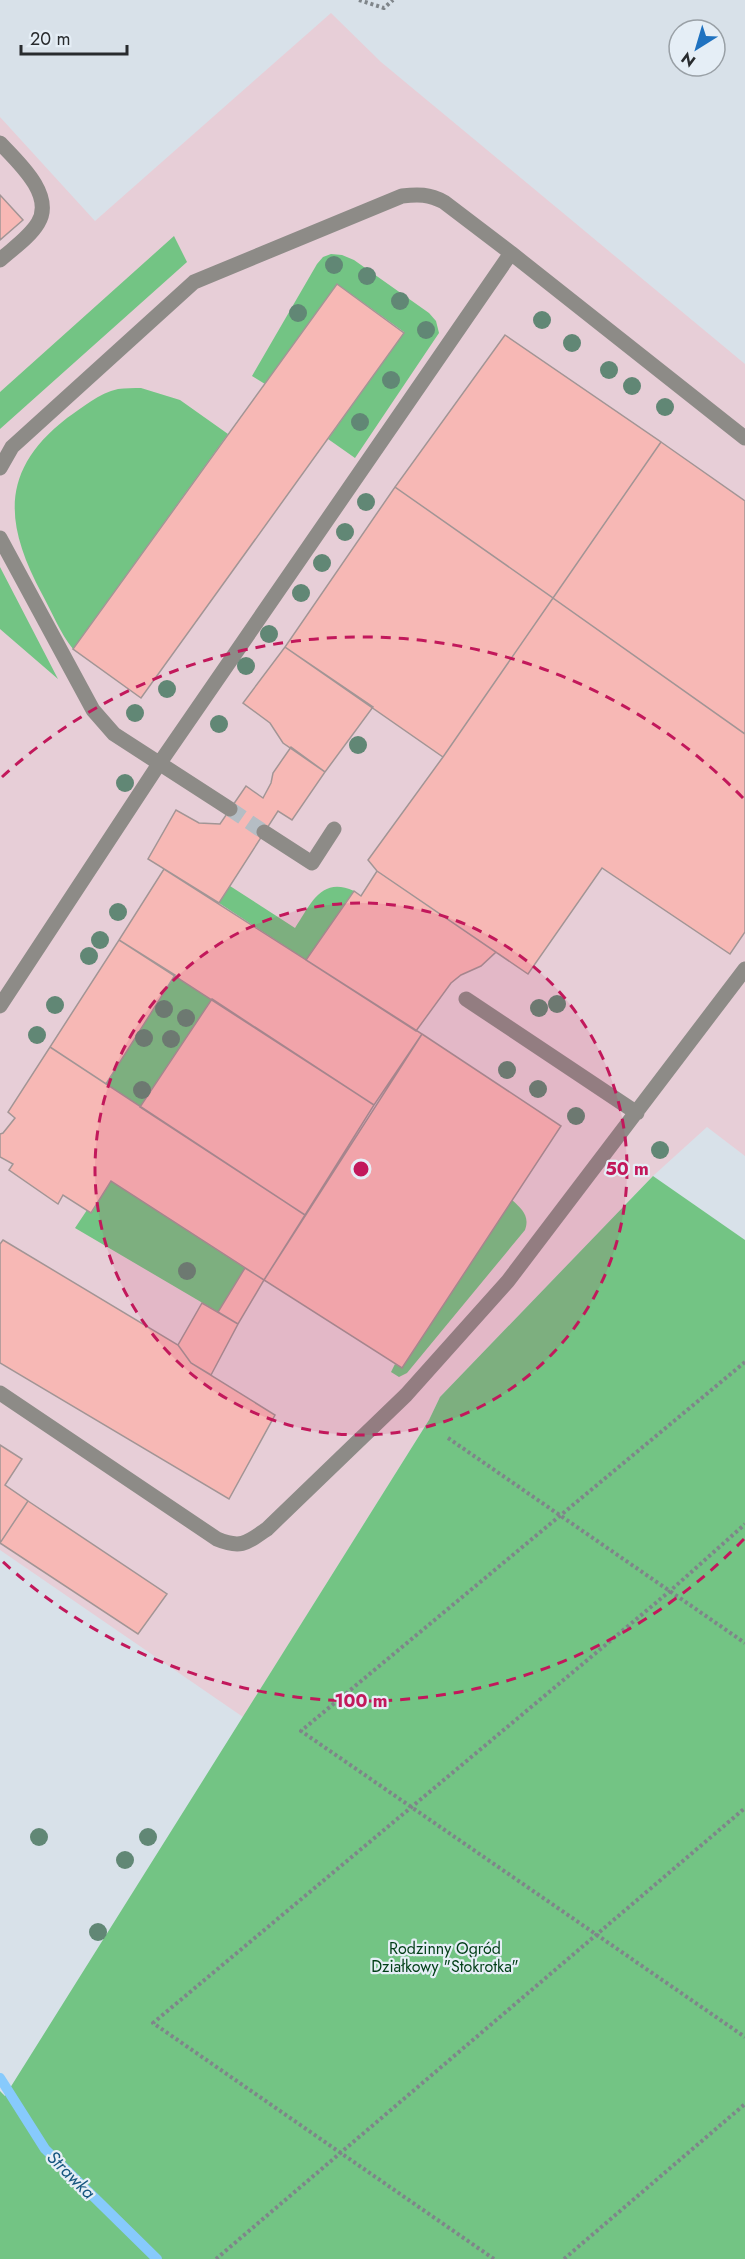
<svg xmlns="http://www.w3.org/2000/svg" width="745" height="2259" font-family="Jost,sans-serif">
  <rect width="100%" height="100%" fill="#d8e1e9"/>
  <path fill="#e7ced7" d="M 331,13 L 381,62 L 745,364 L 745,1156 L 707,1127 L 653,1176 L 440,1397 L 429,1420 L 243,1717 L 0,1550 L 0,117 L 95,221 Z"/>
  <path fill="#73c484" d="M 174,236 L 187,262 L 0,429 L 0,392 Z
    M 331,254 L 342,255 L 354,260 L 429,313 L 436,321 L 439,333 L 355,458 L 328,439 L 404,332 L 337,284 L 265,384 L 252,376 L 317,264 L 323,257 Z
    M 141,388 L 180,400 L 228,434 L 73,649 C 60,633 52,612 42,594 C 4,523 0,470 67,418 C 82,408 99,393 118,389 C 125,388 134,388 141,388 Z
    M 0,567 L 58,679 L 0,629 Z
    M 230,886 L 295,928 C 311,904 321,876 354,891 L 306,960 L 219,903 Z
    M 175,975 L 212,999 L 140,1107 L 106,1084 Z
    M 653,1176 L 745,1240 L 745,2259 L 0,2259 L 0,2091 L 5,2096 L 429,1420 L 440,1397 Z
    M 111,1181 L 245,1268 L 218,1312 L 75,1228 L 87,1210 L 92,1212 Z
    M 512,1200 C 522,1209 530,1216 525,1230 L 407,1373 L 399,1377 L 391,1372 L 395,1364 L 402,1368 Z"/>
  <g fill="none" stroke-linecap="round" stroke-linejoin="round">
    <path stroke="#87cafc" stroke-width="10" d="M 0,2078 L 45,2149 L 157,2259"/>
  </g>
  <path fill="#f7b8b5" stroke="#a29595" stroke-width="1.5" d="M 0,195 L 23,220 L 0,240 Z
    M 337,284 L 404,333 L 141,698 L 73,649 Z
    M 505,335 L 661,442 L 553,598 L 395,487 Z
    M 661,442 L 745,501 L 745,734 L 553,598 Z
    M 395,487 L 553,598 L 443,757 L 285,647 Z
    M 553,598 L 745,734 L 745,932 L 730,954 L 602,868 L 528,974 L 377,871 L 368,860 L 443,757 Z
    M 285,647 L 373,707 L 325,772 L 283,743 L 270,723 L 243,703 Z
    M 291,747 L 325,772 L 292,820 L 278,811 L 219,903 L 148,859 L 176,810 L 199,823 L 220,824 L 246,786 L 263,798 L 271,783 L 273,773 Z
    M 164,869 L 422,1034 L 374,1105 L 119,940 Z
    M 377,871 L 496,952 L 481,966 L 461,975 L 451,983 L 416,1031 L 306,960 L 354,891 L 361,896 Z
    M 119,940 L 175,975 L 106,1084 L 50,1047 Z
    M 212,999 L 374,1105 L 305,1215 L 140,1107 Z
    M 422,1034 L 561,1126 L 402,1368 L 264,1280 Z
    M 50,1047 L 305,1215 L 264,1280 L 111,1181 L 91,1213 L 63,1195 L 58,1204 L 9,1170 L 13,1164 L 0,1157 L 0,1134 L 3,1133 L 15,1118 L 8,1112 Z
    M 3,1240 L 178,1345 L 191,1363 L 275,1415 L 229,1499 L 0,1363 L 0,1244 Z
    M 245,1268 L 264,1280 L 238,1324 L 218,1312 Z
    M 202,1303 L 238,1324 L 211,1375 L 191,1363 L 178,1345 Z
    M 0,1445 L 22,1459 L 5,1485 L 28,1501 L 0,1543 Z
    M 28,1501 L 167,1594 L 138,1634 L 0,1543 Z"/>
  <g fill="none" stroke-linecap="round" stroke-linejoin="round">
    <path stroke="#b5bdc4" stroke-width="15" stroke-dasharray="15 8" stroke-linecap="butt" d="M 230,809 L 264,832"/>
    <path stroke="#7f858a" stroke-width="4" stroke-dasharray="3 3" stroke-linecap="butt" d="M 359,0 L 384,8 L 393,0
      M 745,1362 L 301,1731 L 745,2037
      M 448,1438 L 745,1643
      M 216,2259 L 745,1808
      M 494,2259 L 153,2023 L 670,1591 L 745,1524
      M 564,2259 L 745,2104"/>
    <path stroke="#8d8b87" stroke-width="15" d="M 0,143 C 18,162 55,195 38,223 C 29,238 12,249 0,260
      M 0,468 L 12,447 L 194,282 L 402,196 C 418,194 429,194 444,202 L 511,253
      M 0,538 L 93,710 L 114,734 L 230,809
      M 264,832 L 312,863 L 334,829
      M 466,999 L 637,1113
      M 0,1006 L 159,764 L 511,253 L 745,438
      M 0,1393 L 217,1539 C 241,1549 247,1543 267,1529 L 406,1395 L 508,1281 L 745,969"/>
  </g>
  <g fill="#618775">
    <circle cx="334" cy="265" r="9"/>
    <circle cx="367" cy="276" r="9"/>
    <circle cx="400" cy="301" r="9"/>
    <circle cx="298" cy="313" r="9"/>
    <circle cx="542" cy="320" r="9"/>
    <circle cx="426" cy="330" r="9"/>
    <circle cx="572" cy="343" r="9"/>
    <circle cx="609" cy="370" r="9"/>
    <circle cx="391" cy="380" r="9"/>
    <circle cx="632" cy="386" r="9"/>
    <circle cx="665" cy="407" r="9"/>
    <circle cx="360" cy="422" r="9"/>
    <circle cx="366" cy="502" r="9"/>
    <circle cx="345" cy="532" r="9"/>
    <circle cx="322" cy="563" r="9"/>
    <circle cx="301" cy="593" r="9"/>
    <circle cx="269" cy="634" r="9"/>
    <circle cx="246" cy="666" r="9"/>
    <circle cx="167" cy="689" r="9"/>
    <circle cx="135" cy="713" r="9"/>
    <circle cx="219" cy="724" r="9"/>
    <circle cx="358" cy="745" r="9"/>
    <circle cx="125" cy="783" r="9"/>
    <circle cx="118" cy="912" r="9"/>
    <circle cx="100" cy="940" r="9"/>
    <circle cx="89" cy="956" r="9"/>
    <circle cx="557" cy="1004" r="9"/>
    <circle cx="55" cy="1005" r="9"/>
    <circle cx="539" cy="1008" r="9"/>
    <circle cx="164" cy="1009" r="9"/>
    <circle cx="186" cy="1018" r="9"/>
    <circle cx="37" cy="1035" r="9"/>
    <circle cx="144" cy="1038" r="9"/>
    <circle cx="171" cy="1039" r="9"/>
    <circle cx="507" cy="1070" r="9"/>
    <circle cx="538" cy="1089" r="9"/>
    <circle cx="142" cy="1090" r="9"/>
    <circle cx="576" cy="1116" r="9"/>
    <circle cx="660" cy="1150" r="9"/>
    <circle cx="187" cy="1271" r="9"/>
    <circle cx="39" cy="1837" r="9"/>
    <circle cx="148" cy="1837" r="9"/>
    <circle cx="125" cy="1860" r="9"/>
    <circle cx="98" cy="1932" r="9"/>
  </g>
  <circle cx="361" cy="1169" r="266" fill="#c2185b" fill-opacity=".12"/>
  <g fill="none" stroke="#c2185b" stroke-width="3" stroke-dasharray="10 8">
    <circle cx="361" cy="1169" r="266"/>
    <path d="M744 1539A532 532 0 0 1 2 1561M2 777A532 532 0 0 1 744 799"/>
  </g>
  <g text-anchor="middle" dominant-baseline="central" stroke-width="4.5" stroke-linejoin="round" paint-order="stroke">
    <g font-size="16" fill="#003e16" stroke="#e5eef6">
      <text x="445" y="1948">Rodzinny Ogród<tspan x="445" dy="18">Działkowy "Stokrotka"</tspan></text>
    </g>
    <g font-size="18" font-style="italic" fill="#16567f" stroke="#e5eef6">
      <text transform="translate(71 2175) rotate(45)">Strawka</text>
    </g>
  </g>
  <circle cx="361" cy="1169" r="9" fill="#c2185b" stroke="#e5eef6" stroke-width="3"/>
  <g font-size="18" text-anchor="middle" font-weight="bold" fill="#c2185b" stroke="#e5eef6" stroke-width="4.5" stroke-linejoin="round" paint-order="stroke">
    <text x="627" y="1175">50 m</text>
    <text x="361" y="1707">100 m</text>
  </g>
  <g transform="translate(697 48) rotate(217)"><circle r="28" fill="#e5eef6" stroke="#99a0a6" stroke-width="1.5"/>
  <path d="M0-4.5L10 22L0 15L-10 22Z" fill="#1f72c0"/>
  <text y="-9" font-size="16" font-weight="bold" text-anchor="middle" fill="#282b2e">N</text>
  </g>
  <path d="M21 45v9h106v-9" fill="none" stroke="#282b2e" stroke-width="3"/>
  <text x="30" y="45" font-size="18" fill="#282b2e" stroke="#e5eef6" stroke-width="4.5" paint-order="stroke">20 m</text>
</svg>
